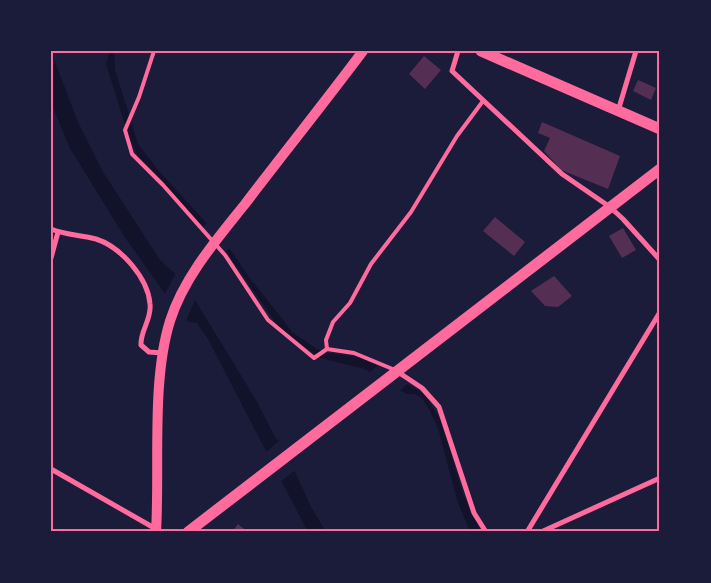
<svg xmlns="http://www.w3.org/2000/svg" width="711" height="583" font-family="Signika,sans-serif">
  <rect width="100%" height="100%" fill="#1b1b3a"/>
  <path fill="#12122b" d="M 51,51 L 77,120 L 103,172 L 160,260 L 181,279 L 190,292 L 257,402 L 276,439 L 281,442 L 311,507 L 326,532 L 308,532 L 208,339 L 197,323 L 189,322 L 166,295 L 124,236 L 70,148 L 51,103 Z
    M 110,51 L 114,51 L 115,70 L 138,144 L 158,170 L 229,248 L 283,326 L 317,349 L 328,353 L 359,357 L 376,365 L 425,395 L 441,421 L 463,494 L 481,532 L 470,531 L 458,503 L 438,428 L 429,409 L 422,398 L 415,394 L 407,394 L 365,369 L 320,358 L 280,329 L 228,254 L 138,156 L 128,134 L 106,64 Z"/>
  <path fill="#1b1b3a" d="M 207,222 L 230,247 L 225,254 L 202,228 Z
    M 177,271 L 196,298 L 186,321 L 164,295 Z
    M 379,364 L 409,383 L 399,391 L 369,373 Z
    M 281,439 L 297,469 L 279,483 L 265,453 Z"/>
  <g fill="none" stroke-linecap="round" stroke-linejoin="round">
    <path stroke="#12122b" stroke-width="4" d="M 253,285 L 289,331"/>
  </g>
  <path fill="#542f53" d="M 424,56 L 441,70 L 425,89 L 409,74 Z
    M 638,80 L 656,88 L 651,100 L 633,91 Z
    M 542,122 L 620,156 L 608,189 L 561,170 L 544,151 L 550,138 L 538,133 Z
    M 495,217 L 525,242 L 514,256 L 483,231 Z
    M 623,228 L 636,250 L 622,258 L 609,236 Z
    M 554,276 L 572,296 L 558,307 L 545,306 L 531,291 Z
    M 238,524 L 248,532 L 232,532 Z"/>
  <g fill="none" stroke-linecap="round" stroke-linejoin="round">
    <path stroke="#ff6b9d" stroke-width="4" d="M 154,51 L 139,97 L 125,130 L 132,154 L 163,185 L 225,255 L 268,320 L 314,358 L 327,349
      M 395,370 L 354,353 L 327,349 L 326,340 L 333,322 L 350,303 L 371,264 L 411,212 L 457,136 L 483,101"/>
    <path stroke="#ff6b9d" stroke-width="5" d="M 458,51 L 452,71 L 562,174 L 610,207 L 623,219 L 660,260
      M 618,111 L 636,51
      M 51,229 C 65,235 81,235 96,239 C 121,247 148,278 150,304 C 152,319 140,331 141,345 L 149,352 L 163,353
      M 51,258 L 58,232
      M 398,372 L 422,388 L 439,407 L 474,513 L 486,532
      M 51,469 L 156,529
      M 527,532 L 660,312
      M 541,532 L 660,478"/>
    <path stroke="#ff6b9d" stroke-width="10" d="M 156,532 C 160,467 151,382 170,321 C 184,277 217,239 245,204 C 284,153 324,103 363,51"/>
    <path stroke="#ff6b9d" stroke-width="11" d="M 481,51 L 660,129
      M 188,532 L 660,169"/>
  </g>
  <rect width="711" height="583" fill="none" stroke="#1b1b3a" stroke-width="105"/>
  <rect x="52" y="52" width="606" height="478" fill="none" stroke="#ff6b9d" stroke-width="2"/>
</svg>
